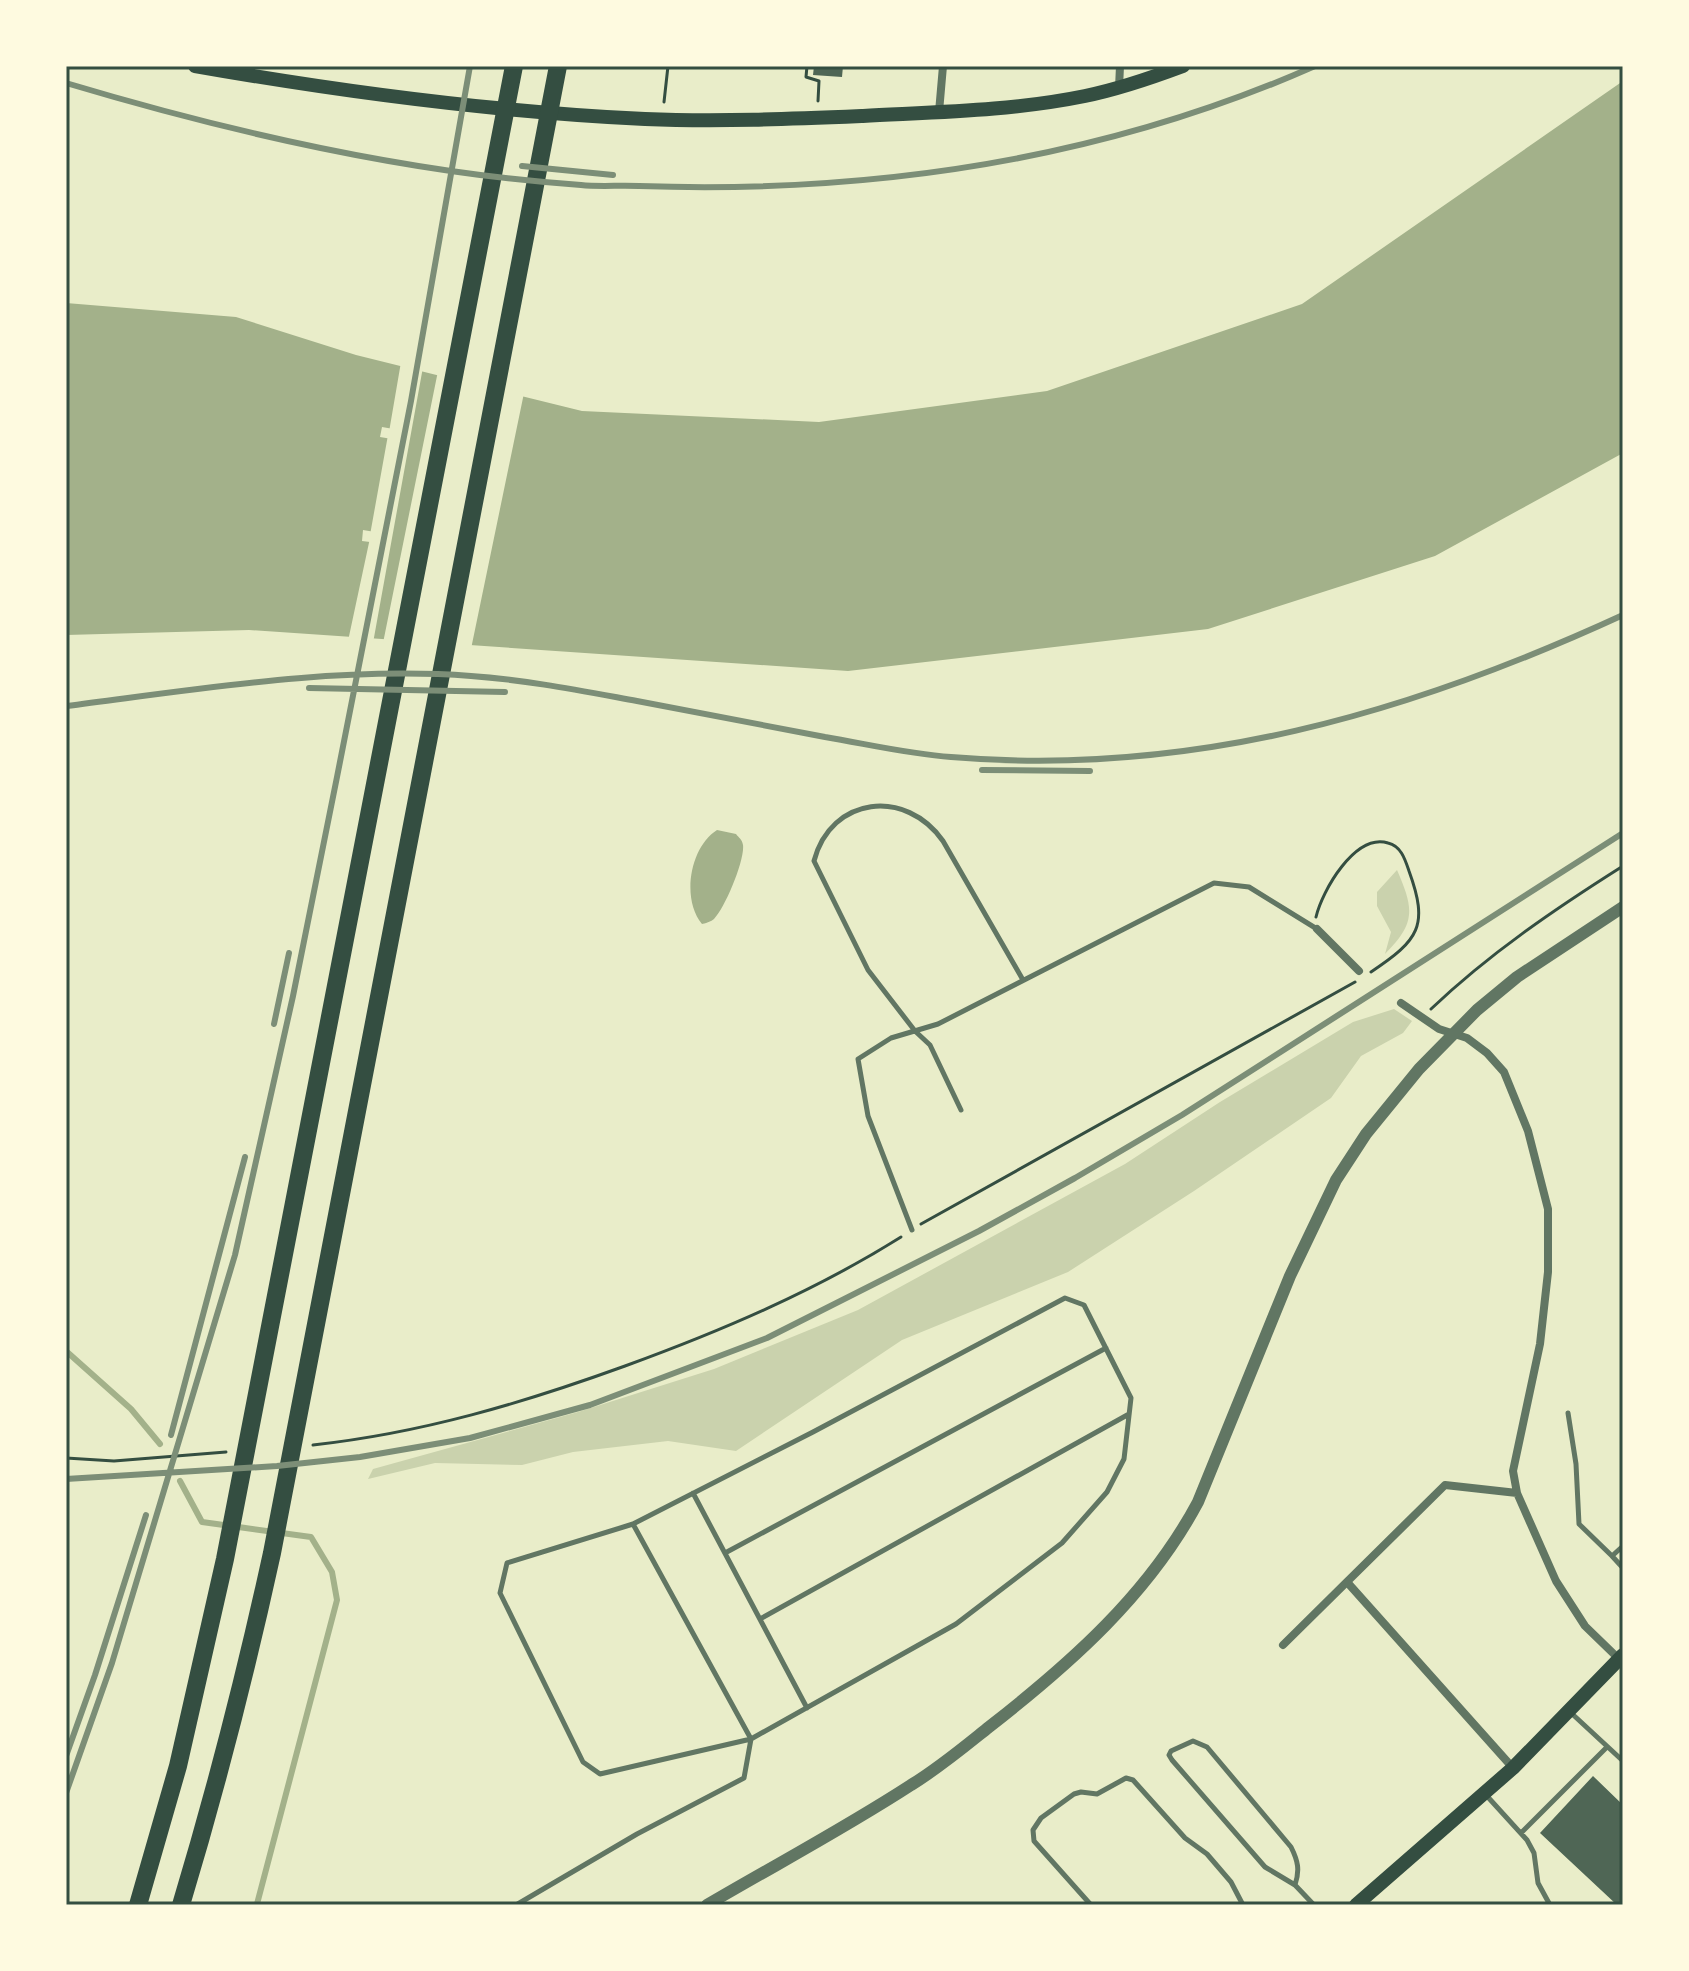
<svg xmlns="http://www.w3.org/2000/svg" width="1689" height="1971" font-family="Lato,sans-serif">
  <rect width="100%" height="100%" fill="#e9edc9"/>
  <path fill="#cad2ad" d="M 1397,870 C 1414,909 1416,923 1385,954 L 1391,932 L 1377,906 L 1377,892 Z
    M 1394,1009 L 1412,1021 L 1403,1033 L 1361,1056 L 1331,1098 L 1194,1191 L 1068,1272 L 902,1340 L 736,1451 L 668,1441 L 573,1452 L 522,1465 L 435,1463 L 368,1479 L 373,1469 L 578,1412 L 714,1369 L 858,1310 L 1125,1164 L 1220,1102 L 1353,1022 Z"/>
  <path fill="#a3b18a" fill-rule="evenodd" d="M 1623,81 L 1623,453 L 1435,556 L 1208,629 L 848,671 L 249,630 L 66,635 L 66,303 L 236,317 L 356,355 L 582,411 L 819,422 L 1047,391 L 1302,304 ZM 382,427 L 405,431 L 404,441 L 380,437 ZM 363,530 L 387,534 L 386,544 L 362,541 Z
    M 717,830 L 736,834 C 739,838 742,839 743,845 C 745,860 725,908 714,919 C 712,921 704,924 702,924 C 681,899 690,847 717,830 Z"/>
  <path fill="#e9edc9" d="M 401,362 L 423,367 L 373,643 L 348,641 L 370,538 L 383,540 L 383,537 L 370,535 L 388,435 L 401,437 L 401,434 L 389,432 Z
    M 438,371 L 524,393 L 471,649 L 383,643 Z"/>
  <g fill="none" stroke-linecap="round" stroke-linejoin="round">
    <path stroke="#a3b18a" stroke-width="6" d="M 66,1351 L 131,1409 L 160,1444
      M 180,1481 L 202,1522 L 311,1537 L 332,1572 L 337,1600 L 257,1904"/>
  </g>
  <path fill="#4f6655" d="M 814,66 L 843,66 L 842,77 L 813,75 Z
    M 1593,1776 L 1623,1805 L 1623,1905 L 1617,1905 L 1540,1833 Z"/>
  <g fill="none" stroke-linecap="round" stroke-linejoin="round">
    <path stroke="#344e41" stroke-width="3" d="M 807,66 L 806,77 L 819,81 L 818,101
      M 664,102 L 668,66
      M 1316,917 C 1322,891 1355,833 1388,843 C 1401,846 1405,859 1409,871 C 1429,926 1419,940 1371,972
      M 1431,1009 C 1490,953 1555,909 1623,866
      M 921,1224 L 1355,982
      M 313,1445 C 422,1433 523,1403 625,1366 C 721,1331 815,1291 901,1237
      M 66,1458 L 114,1461 L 226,1452"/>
    <path stroke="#617663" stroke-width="5" d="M 961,1110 L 930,1045 L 915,1031 L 868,970 L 814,861 C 831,796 906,788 943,841 L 1023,980
      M 912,1230 L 868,1116 L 858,1059 L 891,1038 L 938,1024 L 1214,883 L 1249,887 L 1317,929
      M 1568,1413 L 1576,1464 L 1579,1524 L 1612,1556
      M 693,1493 L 807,1708
      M 1623,1546 L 1612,1556 L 1623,1568
      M 725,1553 L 1106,1348
      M 760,1619 L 1129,1414
      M 1569,1711 L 1623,1761
      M 1486,1795 L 1527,1840 L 1534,1853 L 1538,1883 L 1550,1905
      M 1521,1833 L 1607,1747
      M 1295,1885 C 1300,1870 1298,1861 1291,1847 L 1207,1747 L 1193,1741 L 1171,1751 L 1169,1755 L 1172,1760 L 1265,1867 L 1295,1885 L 1314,1905
      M 516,1905 L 637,1834 L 744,1778 L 751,1739 L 633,1524 L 507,1563 L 500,1593 L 583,1762 L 600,1774 L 751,1739 L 956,1624 L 1062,1543 L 1107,1492 L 1124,1459 L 1131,1398 L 1084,1305 L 1065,1298 L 813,1432 L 633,1524
      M 1091,1905 L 1034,1841 L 1033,1830 L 1041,1818 L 1074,1794 L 1081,1792 L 1097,1794 L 1126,1778 L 1133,1780 L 1185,1838 L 1207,1854 L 1231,1882 L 1243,1905"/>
    <path stroke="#617663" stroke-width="8" d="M 1119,88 L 1120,66
      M 939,112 L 943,66
      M 1317,929 L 1359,971
      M 1401,1003 L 1439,1029 L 1467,1038 L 1487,1053 L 1504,1072 L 1528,1131 L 1548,1209 L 1548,1272 L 1540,1344 L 1513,1471 L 1517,1493 L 1556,1581 L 1585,1626 L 1619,1659
      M 1347,1582 L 1513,1768
      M 1283,1645 L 1445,1485 L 1517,1493"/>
    <path stroke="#617663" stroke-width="12" d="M 707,1905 C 775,1865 845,1828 911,1785 C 939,1768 964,1747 989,1727 C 1071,1663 1149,1594 1198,1502 L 1290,1276 L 1336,1180 L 1366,1134 L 1419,1069 L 1477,1010 L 1517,977 L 1623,907"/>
    <path stroke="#344e41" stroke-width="14" d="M 195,66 C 343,92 495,112 645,119 C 718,122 790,119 863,116 C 937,112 1012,111 1085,96 C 1119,89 1151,78 1183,66"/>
    <path stroke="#344e41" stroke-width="14" d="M 1356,1905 L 1513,1768 L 1623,1655"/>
    <path stroke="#344e41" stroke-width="18" d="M 138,1905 L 178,1766 L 225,1559 L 514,66
      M 181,1905 C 216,1789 246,1672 272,1553 L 558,66"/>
    <path stroke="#7c8e77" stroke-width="6" d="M 66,83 C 233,133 407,173 581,185 C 600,187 620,185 639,186 C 873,194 1100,161 1315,66
      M 522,166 L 613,175
      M 309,688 L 505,692
      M 66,706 C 200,689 336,666 471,676 C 527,680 582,691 637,701 C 700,713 763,725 825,737 C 867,744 909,754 951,757 C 1190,777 1408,714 1623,615
      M 982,770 L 1090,771
      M 274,1024 L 289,953
      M 171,1435 L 245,1157
      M 66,1479 L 277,1466 L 360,1457 L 470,1438 L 590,1405 L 767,1338 L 979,1231 L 1075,1178 L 1182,1115 L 1623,833
      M 66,1756 L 95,1675 L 146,1515
      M 66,1793 L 112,1663 L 235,1255 L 293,996 L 337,777 L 411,401 L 470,66"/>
  </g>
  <rect width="1689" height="1971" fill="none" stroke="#fefae0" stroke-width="136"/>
  <rect x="68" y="68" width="1553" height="1835" fill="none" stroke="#344e41" stroke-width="3"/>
</svg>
